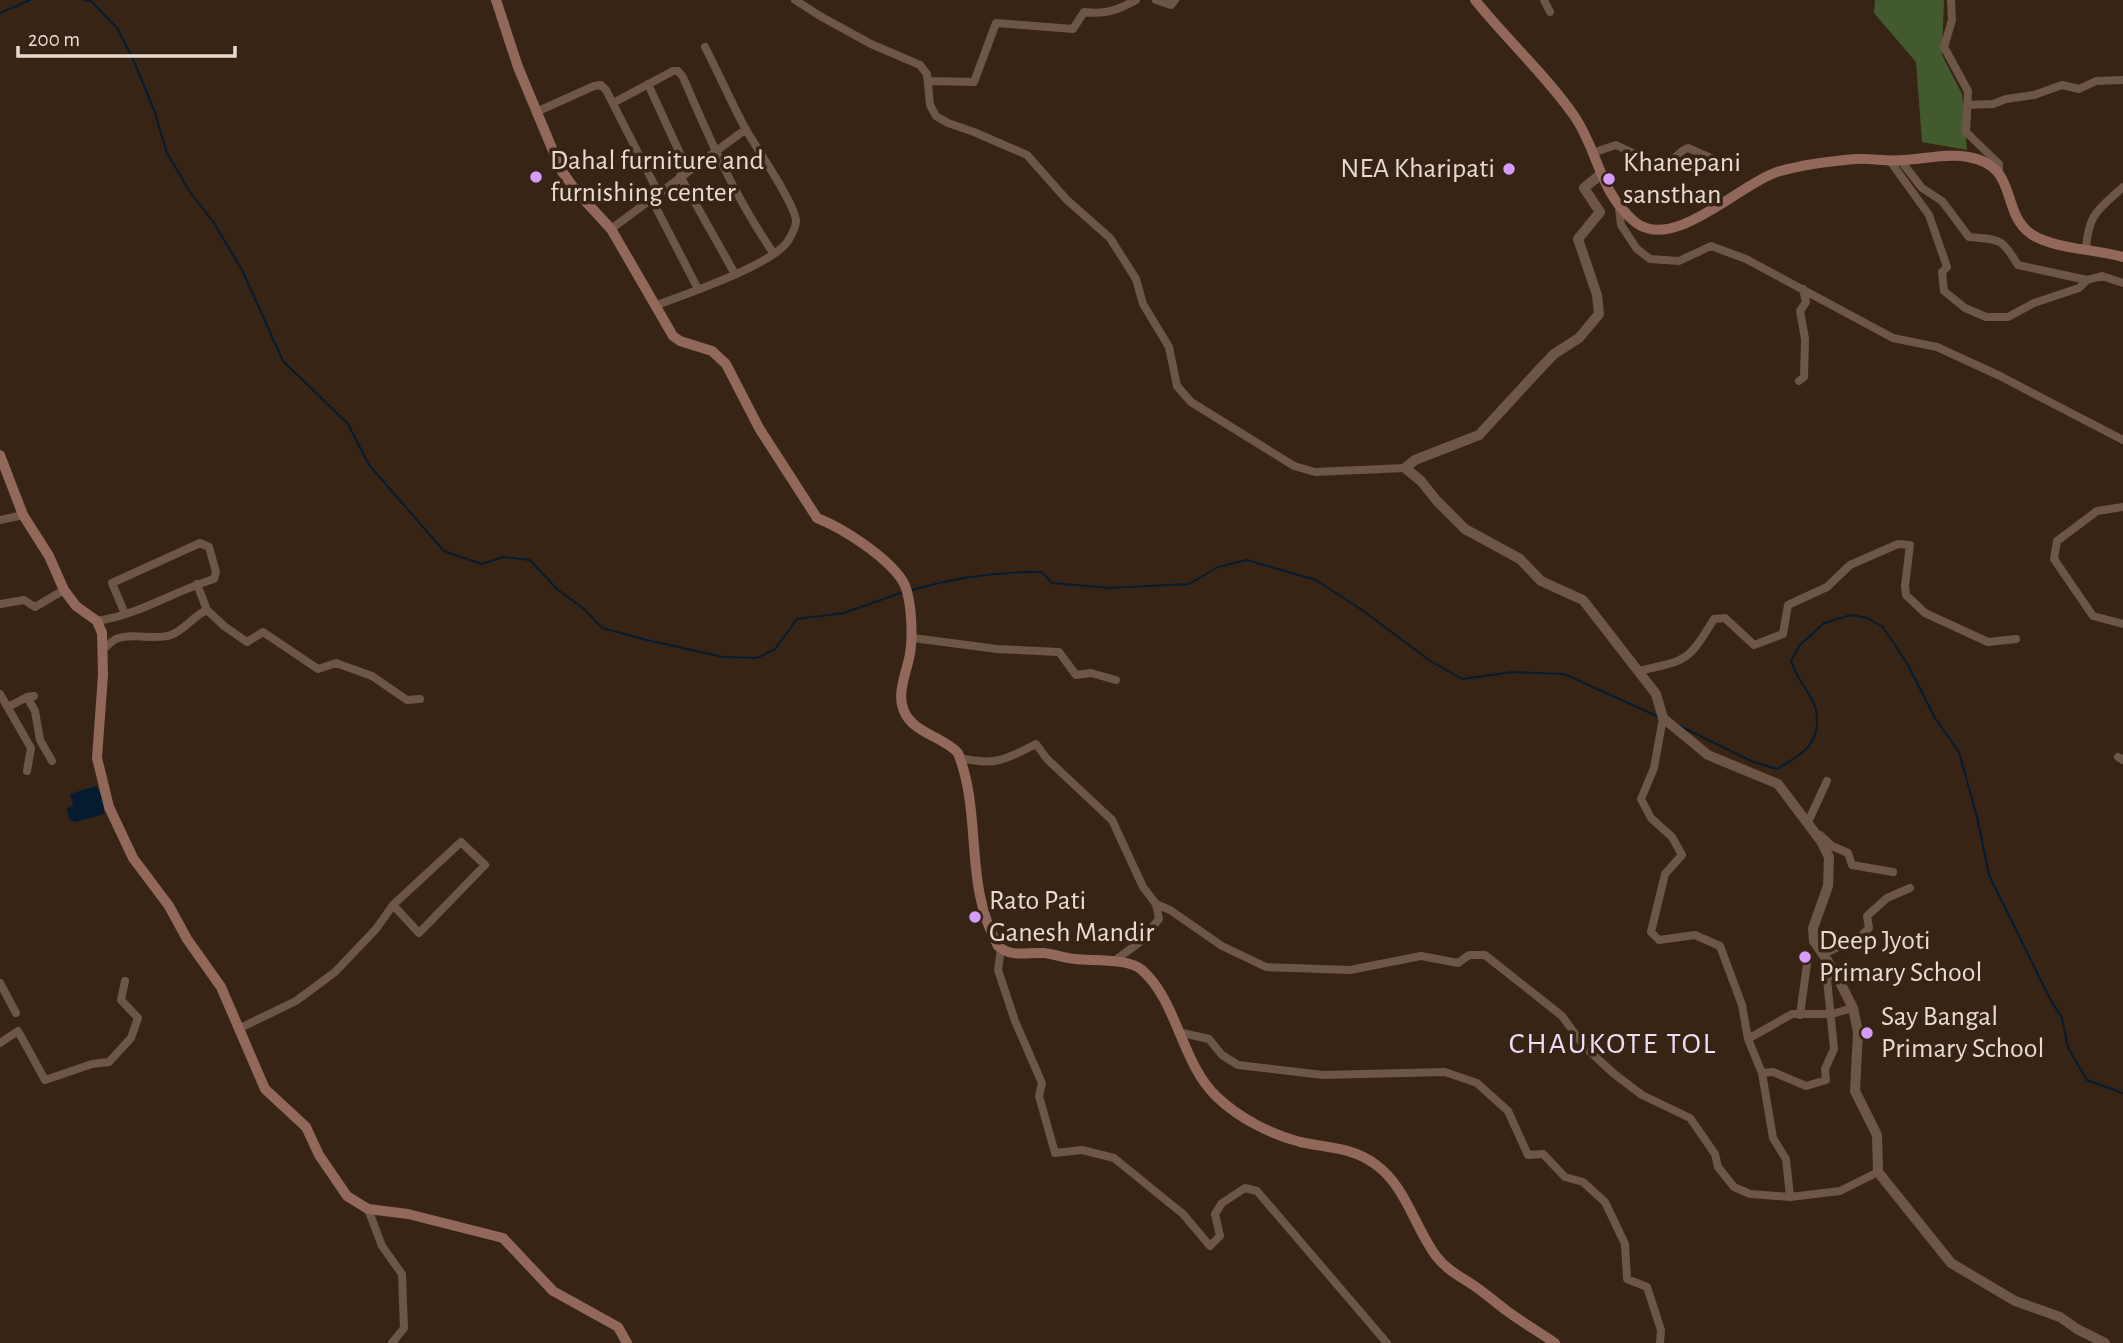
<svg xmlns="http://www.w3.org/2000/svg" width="2123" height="1343" font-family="'Alegreya Sans',sans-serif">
  <rect width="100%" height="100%" fill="#382415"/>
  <path fill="#435a2f" d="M 1875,0 L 1944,0 L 1942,55 L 1962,94 L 1967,150 L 1922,142 L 1916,62 L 1874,13 Z"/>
  <path fill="#051c30" d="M 96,786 L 104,800 L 104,814 L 75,822 L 69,819 L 67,808 L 73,806 L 70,794 Z"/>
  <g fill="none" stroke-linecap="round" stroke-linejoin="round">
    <path stroke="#051c30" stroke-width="2" d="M 83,0 L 91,1 L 117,28 L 133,59 L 154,110 L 167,153 L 190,192 L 214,223 L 242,270 L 283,361 L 348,424 L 369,465 L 444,551 L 482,564 L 503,557 L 530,560 L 557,589 L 584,609 L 602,628 L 647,640 L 723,657 L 757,658 L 775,649 L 797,619 L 844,613 L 903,592
      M 0,13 L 30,0
      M 912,590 C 954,578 999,571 1042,572 L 1052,583 L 1109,588 L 1189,584 L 1218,567 L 1247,560 L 1316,580 L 1362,610 L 1429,660 L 1462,679 L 1513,672 L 1564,674 L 1659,717
      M 1680,726 L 1751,761 L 1777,769 C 1786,763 1797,758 1805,750 C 1821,735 1820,711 1809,694 C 1801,681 1796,676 1791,661 L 1799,646 L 1824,623 L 1851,615 L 1867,618 L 1883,627 L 1908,665 L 1935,718 L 1959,752 L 1977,817 L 1989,875 L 2050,999 L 2062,1018 L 2068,1048 L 2087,1080 L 2123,1093"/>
    <path stroke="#6d5646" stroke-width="8" d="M 795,0 L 820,16 L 871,44 L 920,65 L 927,74 L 930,105 L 936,116 L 948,123 L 974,132 L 1027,155 L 1067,200 L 1110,238 L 1136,279 L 1143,304 L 1169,347 L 1177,386 L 1191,402 L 1294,466 L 1315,472 L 1405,468
      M 1156,0 L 1171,5 L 1175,0
      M 1544,0 L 1550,12
      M 1951,0 L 1952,20 L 1944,47 L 1968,91 L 1966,132 L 1999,164 L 1999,170
      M 928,81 L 974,82 L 996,23 L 1073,29 L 1084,12 C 1105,15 1118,10 1136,0
      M 648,84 L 688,171
      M 613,103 L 673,71 L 678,71 L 683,77 C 709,138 736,199 774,254
      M 1967,105 L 1993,104 L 2006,99 L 2034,95 L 2062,85 L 2079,89 L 2096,81 L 2123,80
      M 536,112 L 594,86 L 601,85 L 606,90 L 658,192
      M 1592,153 L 1616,145 L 1661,166 C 1673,165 1677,151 1688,148 L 1720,162 L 1727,159
      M 1890,161 L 1929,215 L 1947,267 L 1942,272 L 1944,291 L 1965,308 L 1986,317 L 2008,317 L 2034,303 L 2079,288 L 2087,280
      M 1901,161 L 1922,188 L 1942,201 L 1969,237 C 2000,240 2001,237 2018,265 L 2087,280 L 2102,276 L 2123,283
      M 680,176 L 735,274
      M 651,198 L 698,289
      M 1619,208 L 1621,225 L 1637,249 L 1650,259 L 1679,261 L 1711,246 L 1746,259 L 1893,338 L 1937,347 L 2000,376 L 2123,440
      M 611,229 L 746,129
      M 2086,248 C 2089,213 2098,210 2123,187
      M 655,306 C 685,294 771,266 788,241 C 791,236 796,228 796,221 C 796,205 755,146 745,128 C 731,102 719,74 705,47
      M 1799,381 L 1804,377 L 1805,339 L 1800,311 L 1806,302 L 1803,289
      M 2123,507 L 2097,511 L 2057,541 L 2054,559 L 2093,616 L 2123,624
      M 0,520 L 23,515
      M 197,584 L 207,610
      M 0,604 L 24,600 L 35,607 L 64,590
      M 97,621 C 139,615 174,591 214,579 L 216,572 L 209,547 L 200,543 L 112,583 L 125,614
      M 913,638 L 997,649 L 1059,652 L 1076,675 L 1091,673 L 1116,680
      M 103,649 C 107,646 112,641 116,639 C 133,632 153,641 171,635 C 185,630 193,616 207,610 L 224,626 L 247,642 L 263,632 L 318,669 L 336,663 L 372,676 L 407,700 L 420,699
      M 1638,671 C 1687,660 1687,663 1714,619 L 1725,618 L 1754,645 L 1783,634 L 1788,605 L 1827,587 L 1850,565 L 1898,544 L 1910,545 L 1905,586 L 1906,595 L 1925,613 L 1988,642 L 2016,639
      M 0,694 L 31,748 L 27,771
      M 34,696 L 27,697 L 35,711 L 40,740 L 52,761
      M 8,707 L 27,697
      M 1663,718 L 1654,768 L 1641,799 L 1651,818 L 1672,837 L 1682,855 L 1665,874 L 1651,932 L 1659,940 L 1695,935 L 1720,946 L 1742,1005 L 1748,1039 L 1762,1073 L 1773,1138 L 1786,1159 L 1790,1197
      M 2118,757 L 2123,760
      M 960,758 C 995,766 1005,760 1036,744 L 1047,759 L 1112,820 L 1143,887 L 1156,904 L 1159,919 L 1140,942 L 1114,961
      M 1810,827 L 1807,824 L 1827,781
      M 1820,835 L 1832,846 L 1848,853 L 1852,865 L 1893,872
      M 1156,904 L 1170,910 L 1222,946 L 1266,967 L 1350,970 L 1421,956 L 1458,963 L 1469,955 L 1485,955 L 1562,1016 L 1584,1046 L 1613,1073 L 1642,1095 L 1690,1118 L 1715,1154 L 1718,1167 L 1734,1187 L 1750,1194 L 1790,1197 L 1840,1191 L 1878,1172
      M 1001,948 L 998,970 L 1015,1021 L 1042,1083 L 1039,1096 L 1055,1153 L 1082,1150 L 1114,1158 L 1183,1214 L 1210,1246 L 1220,1236 L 1215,1214 L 1222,1203 L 1245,1188 L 1257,1191 L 1387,1343
      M 1824,954 L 1861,936 L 1869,928 L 1867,916 L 1887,898 L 1910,888
      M 0,983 L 16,1013
      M 1800,1015 L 1807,964
      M 238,1029 L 296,1001 L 335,972 L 376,929 L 393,905 L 461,842 L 485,865 L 419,933 L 393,905
      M 1178,1032 L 1209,1039 L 1222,1055 L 1238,1065 L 1323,1075 L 1445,1072 L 1477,1083 L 1508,1111 L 1528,1155 L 1543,1154 L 1565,1177 L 1583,1182 L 1605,1202 L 1625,1244 L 1627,1279 L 1647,1287 L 1661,1330 L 1660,1343
      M 1748,1039 L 1792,1014 L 1832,1014 L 1853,1008
      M 0,1043 L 18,1031 L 45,1080 L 92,1064 L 109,1062 L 131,1038 L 138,1018 L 121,1000 L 125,981
      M 1762,1073 L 1773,1072 L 1806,1086 L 1826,1080 L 1825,1069 L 1834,1049 L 1827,979 L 1835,972
      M 368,1209 L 382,1246 L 402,1274 L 404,1328 L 392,1343"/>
    <path stroke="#6d5646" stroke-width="10" d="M 1600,175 L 1584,188 L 1600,212 L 1578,239 L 1597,295 L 1599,314 L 1579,338 L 1554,354 L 1536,373 L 1479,435 L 1415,460 L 1405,468 L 1421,481 L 1437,501 L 1465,529 L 1520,559 L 1541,581 L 1583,600 L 1656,694 L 1663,718 L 1708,755 L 1778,784 L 1821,841 L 1829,857 L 1828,886 L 1813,928 L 1814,941 L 1835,972 L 1853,1008 L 1858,1032 L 1855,1091 L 1877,1135 L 1878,1172 L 1951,1263 L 2015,1301 L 2060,1317 L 2077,1329 L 2105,1343"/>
    <path stroke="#916859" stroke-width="10" d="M 496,0 L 518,67 L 561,170 L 576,191 L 611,229 L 673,336 L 680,341 L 712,351 L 726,364 L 759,428 L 817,518 C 843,528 887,557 902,580 C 912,595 913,636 910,654 C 907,671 896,694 904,711 C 913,733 944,737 958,753 C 983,817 963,883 998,946 C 1012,958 1027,952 1044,953 C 1054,954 1064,958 1075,959 C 1093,961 1129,958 1142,970 C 1178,1002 1181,1063 1217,1097 C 1239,1118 1270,1134 1300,1142 C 1327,1148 1352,1147 1375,1164 C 1406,1186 1414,1226 1436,1256 C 1446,1269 1459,1276 1473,1285 C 1485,1293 1495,1302 1507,1311 C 1522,1322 1539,1332 1555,1343
      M 1475,0 C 1507,40 1546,75 1575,117 C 1599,153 1599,192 1635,222 C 1673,253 1741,183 1777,172 C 1801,165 1831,161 1856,159 C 1872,158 1888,162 1904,160 C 1924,159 1948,153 1968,157 C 2020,166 1999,211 2031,234 C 2054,249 2095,249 2123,257
      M 0,455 L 23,515 L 49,556 L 64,590 L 76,606 L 97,621 L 102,633 L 103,675 L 97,758 L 109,807 L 133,858 L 169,906 L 187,939 L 221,987 L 265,1089 L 306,1127 L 319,1155 L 347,1196 L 368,1209 L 408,1214 L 503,1238 L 553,1291 L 618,1327 L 627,1343"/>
  </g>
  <g fill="#d59cfb" stroke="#382415" stroke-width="2.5">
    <circle cx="1509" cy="169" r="7"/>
    <circle cx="536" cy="177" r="7"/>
    <circle cx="1609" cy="179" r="7"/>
    <circle cx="975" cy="917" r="7"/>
    <circle cx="1805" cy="957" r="7"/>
    <circle cx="1867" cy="1033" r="7"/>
  </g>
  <g text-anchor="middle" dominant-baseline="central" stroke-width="7" stroke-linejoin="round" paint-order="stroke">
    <g font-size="28" fill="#e9dbd2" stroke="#382415" text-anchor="start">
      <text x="550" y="161">Dahal furniture and<tspan x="550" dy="32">furnishing center</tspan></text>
      <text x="1623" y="163">Khanepani<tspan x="1623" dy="32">sansthan</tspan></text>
      <text x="1495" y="169" text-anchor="end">NEA Kharipati</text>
      <text x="989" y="901">Rato Pati<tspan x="989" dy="32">Ganesh Mandir</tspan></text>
      <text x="1819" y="941">Deep Jyoti<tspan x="1819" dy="32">Primary School</tspan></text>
      <text x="1881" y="1017">Say Bangal<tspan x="1881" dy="32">Primary School</tspan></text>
    </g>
    <g font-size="30" letter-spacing="2" fill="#ecddf8" stroke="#382415">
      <text x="1613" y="1044">CHAUKOTE TOL</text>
    </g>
  </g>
  <path d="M18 46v10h217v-10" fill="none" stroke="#e9dbd2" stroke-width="3.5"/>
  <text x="28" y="46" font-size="21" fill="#e9dbd2" stroke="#382415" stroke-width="5" paint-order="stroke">200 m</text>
</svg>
